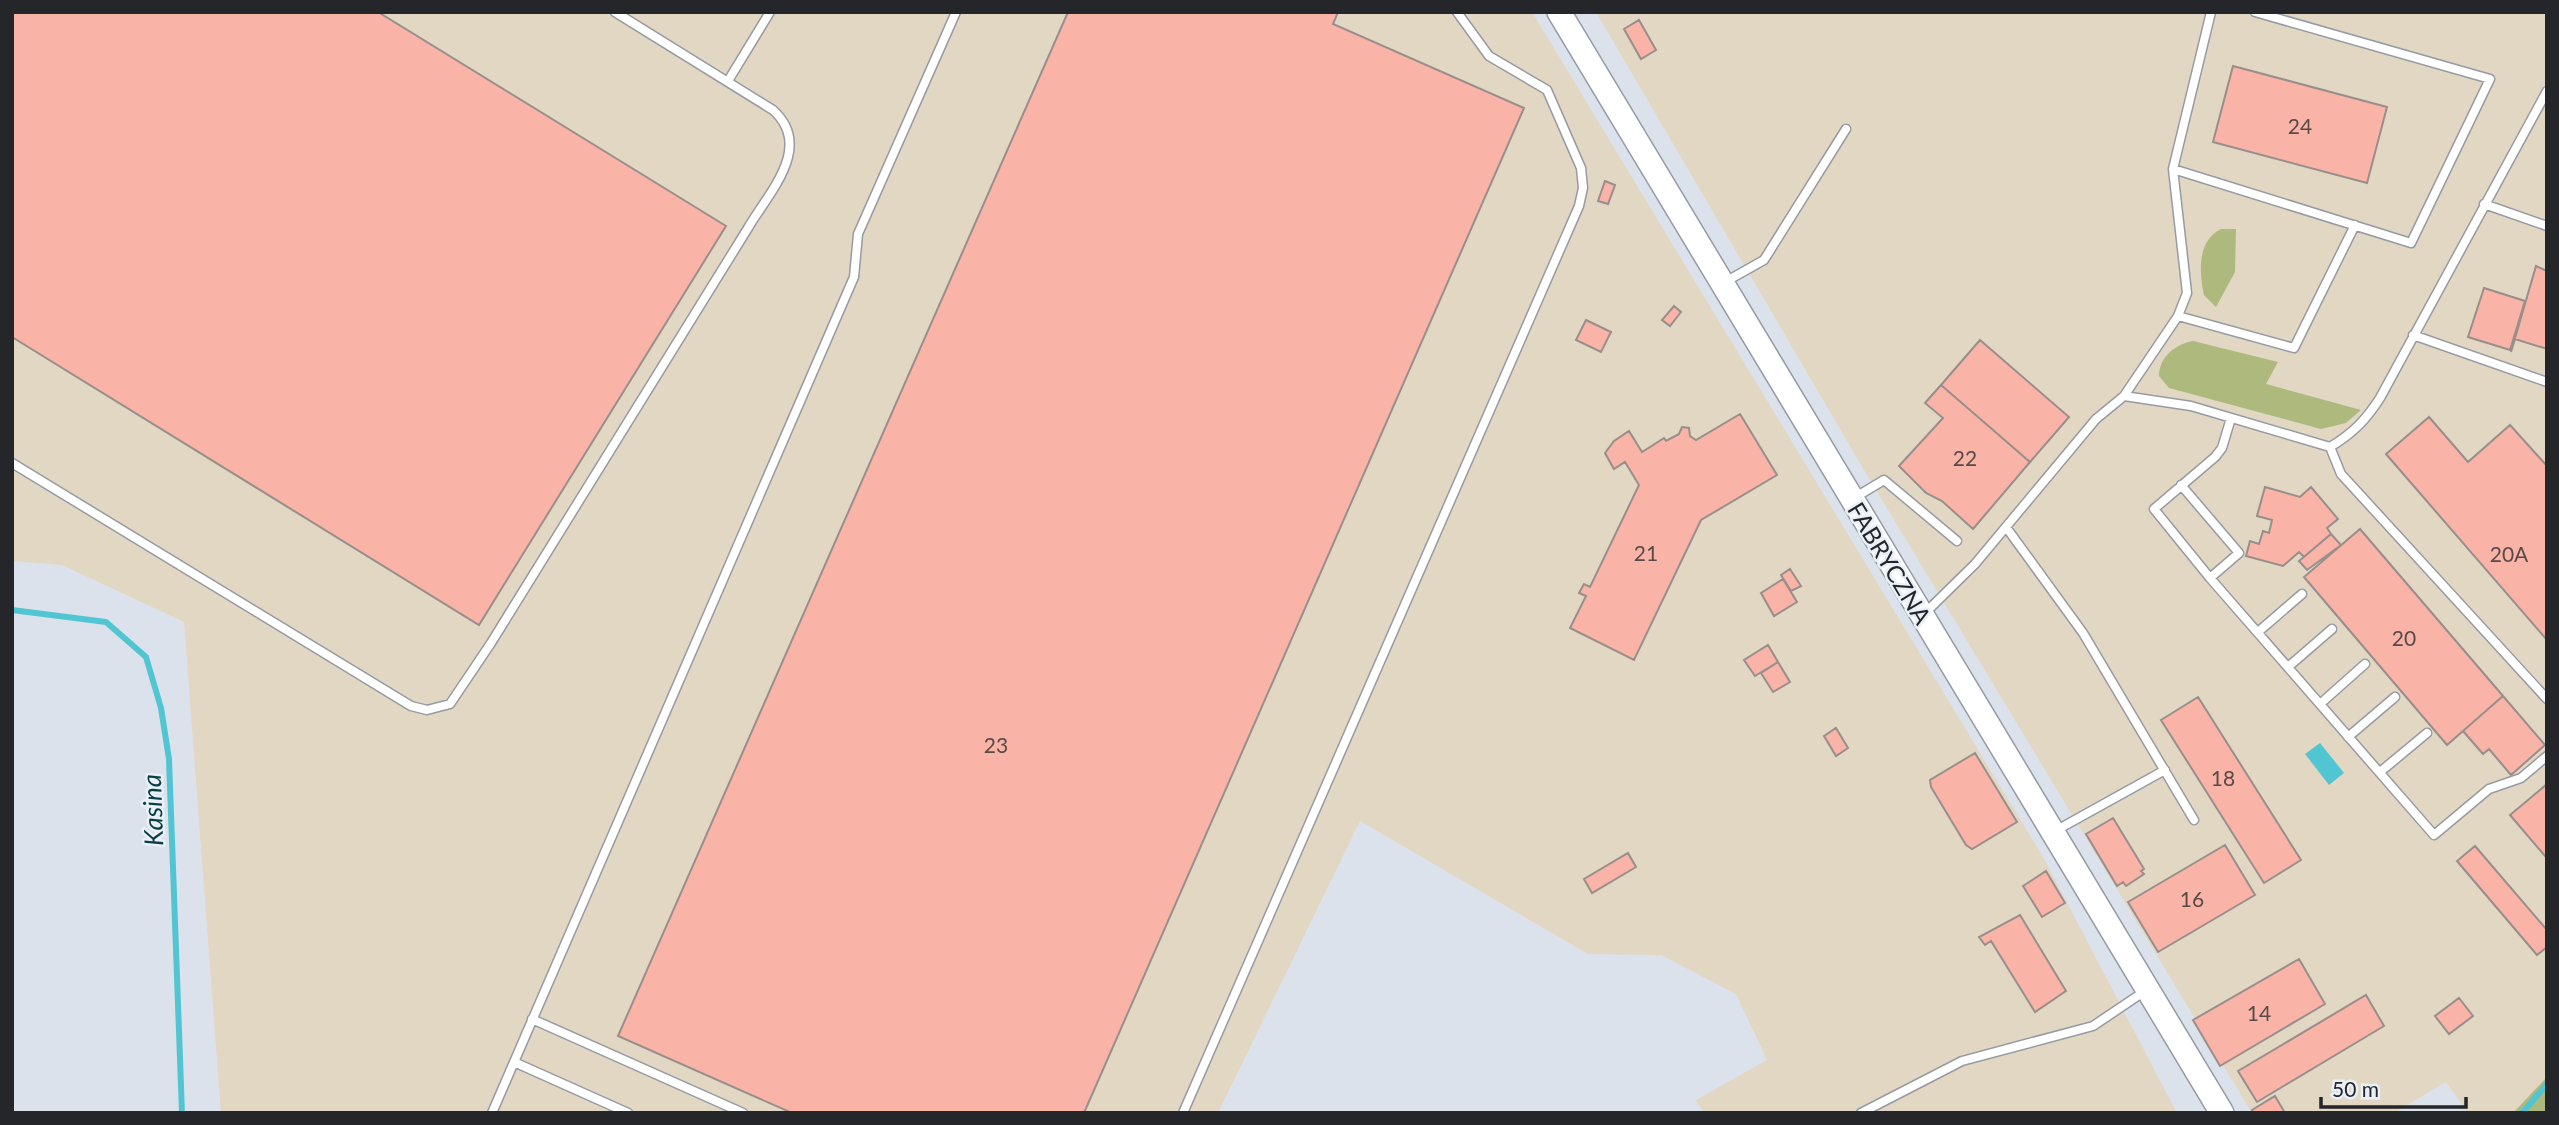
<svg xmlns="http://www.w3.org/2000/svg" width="2559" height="1125" font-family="Lato,sans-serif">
  <rect width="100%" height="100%" fill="#dce2eb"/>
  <path fill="#e2d7c2" d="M 12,12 L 1532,12 L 2043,857 L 2177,1113 L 1704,1113 L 1696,1100 L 1767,1060 L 1736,994 L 1661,955 L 1588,954 L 1360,821 L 1218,1113 L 221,1113 L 184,622 L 62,565 L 12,561 Z
    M 1596,12 L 2547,12 L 2547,1113 L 2468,1113 L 2446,1082 L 2394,1113 L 2252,1113 L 1867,475 Z"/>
  <path fill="#adb97d" d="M 2221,229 L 2236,229 L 2235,272 L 2216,307 L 2204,295 C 2199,272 2197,241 2221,229 Z
    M 2193,341 L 2278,362 L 2266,384 L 2361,410 L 2346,423 L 2321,429 L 2169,388 L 2159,376 C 2159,357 2176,344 2193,341 Z
    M 2547,1077 L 2547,1113 L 2513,1113 Z"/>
  <path fill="#52c5d2" d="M 2320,743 L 2344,773 L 2329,785 L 2305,754 Z"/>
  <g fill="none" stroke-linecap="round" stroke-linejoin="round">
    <path stroke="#52c5d2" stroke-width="6" d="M 12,610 L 106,622 L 146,657 L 161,708 L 169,759 L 182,1113
      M 2522,1113 L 2547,1084"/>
  </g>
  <path fill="#f9b4a7" stroke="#998e8c" stroke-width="2" d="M 12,12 L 378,12 L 726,226 L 479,625 L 12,337 Z
    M 1068,12 L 1338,12 L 1333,24 L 1524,108 L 1084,1113 L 792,1113 L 618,1036 Z
    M 1639,20 L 1656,50 L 1641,59 L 1624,29 Z
    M 2233,66 L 2387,107 L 2367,183 L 2213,142 Z
    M 1605,181 L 1615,185 L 1608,204 L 1598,201 Z
    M 2536,266 L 2547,271 L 2547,349 L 2515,339 L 2511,352 Z
    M 2484,288 L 2525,301 L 2510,350 L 2468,337 Z
    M 1674,306 L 1681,312 L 1670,326 L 1662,320 Z
    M 1586,320 L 1611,332 L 1601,352 L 1576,340 Z
    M 1980,340 L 2069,417 L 2030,462 L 1941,385 Z
    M 1941,385 L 2030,462 L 1973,529 L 1942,501 L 1926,493 L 1899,466 L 1943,418 L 1925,403 Z
    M 1740,414 L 1777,475 L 1701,520 L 1634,660 L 1570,628 L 1586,596 L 1579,593 L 1584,584 L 1590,587 L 1639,485 L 1625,462 L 1614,469 L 1605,453 L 1614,441 L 1629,431 L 1642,452 L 1664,438 L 1666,441 L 1679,434 L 1682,427 L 1689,428 L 1690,436 L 1696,440 Z
    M 2429,417 L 2468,462 L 2510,425 L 2547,466 L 2547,640 L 2386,454 Z
    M 2265,487 L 2300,497 L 2311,487 L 2338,519 L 2327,528 L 2331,534 L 2304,557 L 2299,552 L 2283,566 L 2246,556 L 2250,541 L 2259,544 L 2263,531 L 2269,533 L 2272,520 L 2257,516 Z
    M 2360,529 L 2503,696 L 2447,745 L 2304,577 Z
    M 2331,534 L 2341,545 L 2307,570 L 2299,561 Z
    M 1790,569 L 1801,586 L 1791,591 L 1781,575 Z
    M 1783,579 L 1797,602 L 1774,616 L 1761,593 Z
    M 1768,645 L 1778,662 L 1755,676 L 1744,660 Z
    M 1778,662 L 1790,682 L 1773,692 L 1761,673 Z
    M 2503,696 L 2545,745 L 2511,775 L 2489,749 L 2483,754 L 2463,731 Z
    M 2198,697 L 2301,860 L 2264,883 L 2161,720 Z
    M 1836,728 L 1848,748 L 1836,756 L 1824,736 Z
    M 1975,753 L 2017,822 L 1972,849 L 1966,845 L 1931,787 L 1930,780 Z
    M 2547,784 L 2547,855 L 2545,856 L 2510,815 Z
    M 2113,818 L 2144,869 L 2141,871 L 2144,874 L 2126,886 L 2123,882 L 2117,886 L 2086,834 Z
    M 2225,845 L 2255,895 L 2158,952 L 2128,902 Z
    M 2475,846 L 2547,930 L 2547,947 L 2537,955 L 2457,861 Z
    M 1628,853 L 1636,867 L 1592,893 L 1584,879 Z
    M 2046,871 L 2065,903 L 2042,917 L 2023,886 Z
    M 2020,915 L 2066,991 L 2035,1012 L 1991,941 L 1985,945 L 1979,937 Z
    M 2299,959 L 2325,1004 L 2220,1066 L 2193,1020 Z
    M 2366,995 L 2384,1026 L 2257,1102 L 2238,1071 Z
    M 2459,998 L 2473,1016 L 2449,1034 L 2435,1016 Z
    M 2275,1096 L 2285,1113 L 2254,1113 L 2252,1110 Z"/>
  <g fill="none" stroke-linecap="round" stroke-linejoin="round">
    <defs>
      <path id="service" d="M 728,81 L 770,12
        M 2173,169 L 2411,243 L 2490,79 L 2255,12
        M 2484,204 L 2547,226
        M 1725,282 L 1764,260 L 1846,129
        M 2178,316 L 2294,348 L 2355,225
        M 2413,335 L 2547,382
        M 2124,396 L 2191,406 L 2330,447 L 2341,474 L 2547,699
        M 2231,418 L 2222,448 L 2215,457 L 2154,509 L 2210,578 L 2434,835 L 2489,789 L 2521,778 L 2547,756
        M 2330,447 C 2352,434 2366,420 2380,398 L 2547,91
        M 12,463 L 411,706 L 427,710 L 450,704 L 491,643 L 748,228 C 769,192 814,147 773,110 L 615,12
        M 2181,485 L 2239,553 L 2210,578
        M 1854,498 L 1884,480 L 1957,541
        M 2006,527 L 2083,633 L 2194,820
        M 1924,614 L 1975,564 L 2096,419 L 2124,396 L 2178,316 L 2187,293 L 2173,169 L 2211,12
        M 2258,632 L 2302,594
        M 2288,667 L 2332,629
        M 2320,704 L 2365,664
        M 2348,737 L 2395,697
        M 2380,772 L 2427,733
        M 2055,831 L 2165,770
        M 532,1019 L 743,1113
        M 514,1062 L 628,1113
        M 492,1113 L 854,277 L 858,234 L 956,12
        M 1183,1113 L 1579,206 L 1583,188 L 1581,168 L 1547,90 L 1489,56 L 1457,12
        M 1861,1113 L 1962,1061 L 2093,1026 L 2145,991"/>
      <path id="secondary" d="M 1559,12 L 2222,1113"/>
    </defs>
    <use href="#service" stroke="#969ba3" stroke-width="11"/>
    <use href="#secondary" stroke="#969ba3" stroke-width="26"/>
    <use href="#service" stroke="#fff" stroke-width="8"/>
    <use href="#secondary" stroke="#fff" stroke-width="23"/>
  </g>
  <g text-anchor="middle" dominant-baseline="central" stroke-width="5" stroke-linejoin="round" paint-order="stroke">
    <g font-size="21" fill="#594a48">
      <text x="2300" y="125">24</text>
      <text x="1965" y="457">22</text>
      <text x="1646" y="552">21</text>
      <text x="2509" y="553">20A</text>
      <text x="2404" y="637">20</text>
      <text x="996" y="744">23</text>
      <text x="2223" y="777">18</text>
      <text x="2192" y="898">16</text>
      <text x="2259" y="1012">14</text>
    </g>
    <g font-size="24" fill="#242629" stroke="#eaf0f8">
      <text transform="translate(1890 563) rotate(59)">FABRYCZNA</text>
    </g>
    <g font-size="26" font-style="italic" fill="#073e44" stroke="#eaf0f8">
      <text transform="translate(152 810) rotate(-92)">Kasina</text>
    </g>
  </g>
  <rect width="2559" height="1125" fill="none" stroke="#242629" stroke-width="28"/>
  <path d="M2321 1097v10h145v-10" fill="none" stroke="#242629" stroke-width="3.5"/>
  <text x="2332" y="1097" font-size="21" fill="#242629" stroke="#eaf0f8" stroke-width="5" paint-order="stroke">50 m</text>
</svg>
